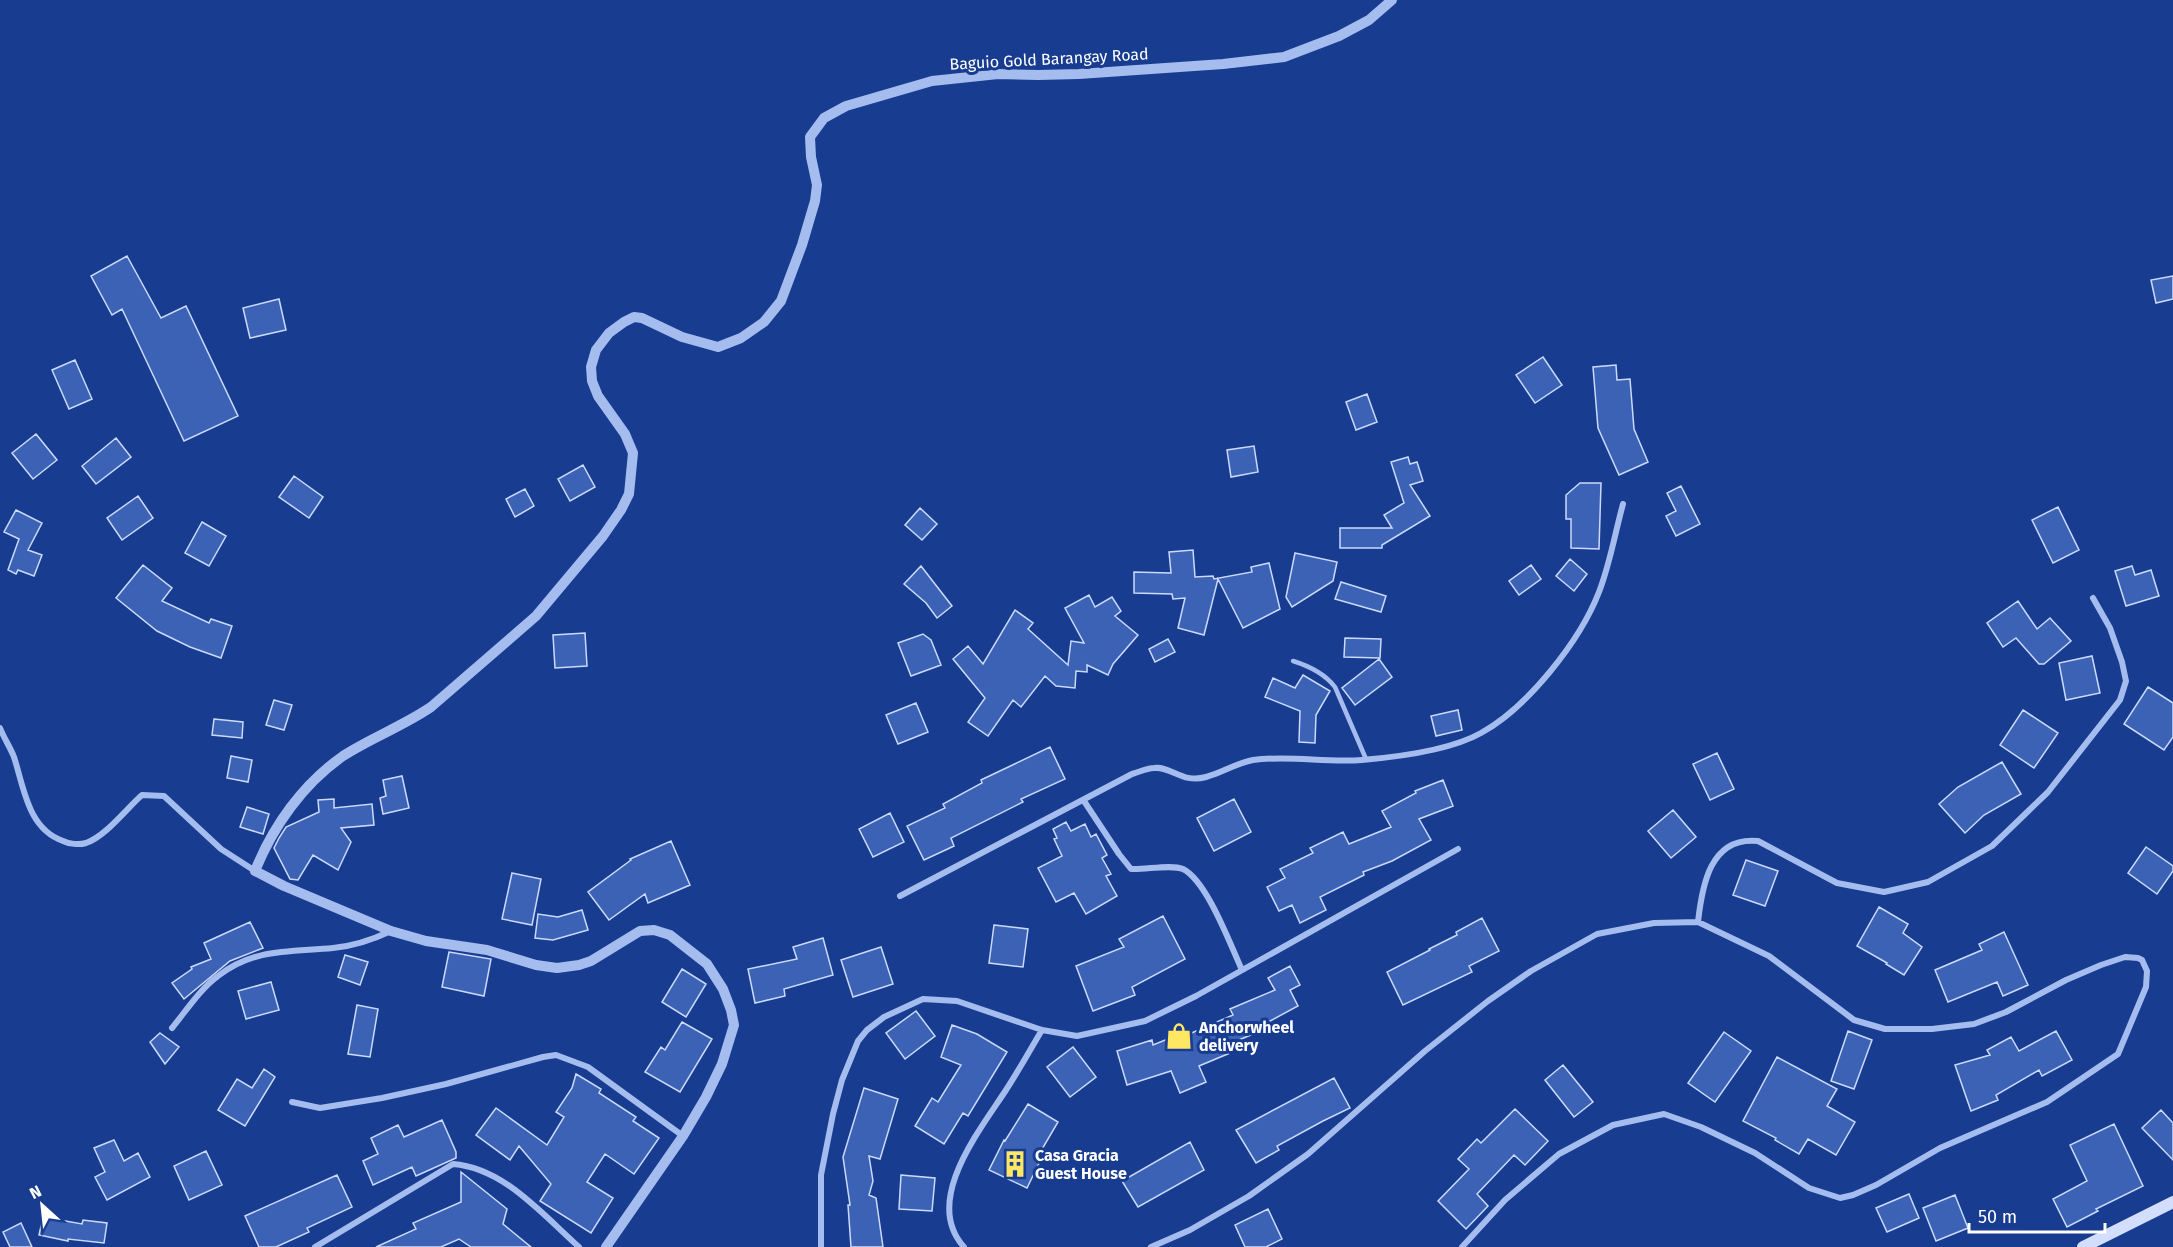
<svg xmlns="http://www.w3.org/2000/svg" width="2173" height="1247" font-family="'Fira Sans',sans-serif">
  <rect width="100%" height="100%" fill="#173c90"/>
  <path fill="#3c62b6" stroke="#cbdafb" stroke-width="1.5" d="M 127,256 L 161,318 L 186,306 L 238,416 L 184,441 L 122,309 L 112,315 L 91,276 Z
    M 2173,276 L 2173,299 L 2156,303 L 2151,280 Z
    M 279,299 L 286,330 L 250,338 L 243,308 Z
    M 1543,357 L 1562,385 L 1535,403 L 1516,375 Z
    M 75,360 L 92,399 L 69,409 L 52,370 Z
    M 1616,365 L 1617,380 L 1630,379 L 1634,429 L 1648,462 L 1619,475 L 1598,428 L 1593,367 Z
    M 1367,394 L 1377,422 L 1356,430 L 1346,402 Z
    M 36,434 L 57,460 L 33,479 L 12,453 Z
    M 116,438 L 131,457 L 96,484 L 82,466 Z
    M 1254,446 L 1258,472 L 1231,477 L 1227,450 Z
    M 1408,457 L 1410,464 L 1417,462 L 1423,481 L 1410,485 L 1430,516 L 1382,545 L 1382,548 L 1340,548 L 1340,528 L 1392,528 L 1384,515 L 1404,503 L 1391,462 Z
    M 583,465 L 595,487 L 570,501 L 558,479 Z
    M 294,476 L 323,497 L 309,518 L 279,497 Z
    M 1580,483 L 1601,483 L 1599,549 L 1571,548 L 1571,519 L 1566,519 L 1566,495 Z
    M 1681,486 L 1700,524 L 1676,536 L 1666,516 L 1676,511 L 1667,493 Z
    M 525,489 L 534,506 L 515,517 L 506,499 Z
    M 138,496 L 153,518 L 122,540 L 107,518 Z
    M 2058,507 L 2079,550 L 2053,563 L 2032,520 Z
    M 920,508 L 937,524 L 922,540 L 905,525 Z
    M 16,510 L 42,523 L 28,550 L 42,555 L 34,576 L 18,570 L 16,574 L 8,570 L 19,539 L 4,532 Z
    M 202,522 L 226,536 L 209,566 L 185,553 Z
    M 1193,550 L 1195,577 L 1213,576 L 1214,579 L 1252,572 L 1251,567 L 1269,563 L 1280,609 L 1243,628 L 1218,579 L 1204,635 L 1178,628 L 1185,598 L 1173,599 L 1172,594 L 1134,593 L 1134,572 L 1171,573 L 1169,552 Z
    M 1295,553 L 1337,562 L 1333,581 L 1292,607 L 1286,597 Z
    M 1570,559 L 1587,574 L 1574,591 L 1556,576 Z
    M 143,565 L 172,588 L 162,601 L 209,623 L 211,619 L 232,626 L 221,658 L 190,647 L 157,631 L 116,598 Z
    M 1531,565 L 1541,579 L 1519,595 L 1509,581 Z
    M 921,566 L 952,606 L 937,618 L 926,603 L 904,584 Z
    M 2132,566 L 2135,575 L 2151,570 L 2159,596 L 2126,606 L 2115,571 Z
    M 1341,582 L 1386,596 L 1381,612 L 1335,599 Z
    M 1089,595 L 1095,607 L 1112,597 L 1121,611 L 1115,616 L 1138,635 L 1113,664 L 1108,675 L 1087,665 L 1087,672 L 1076,671 L 1075,688 L 1056,686 L 1045,676 L 1021,707 L 1013,700 L 988,736 L 968,722 L 985,698 L 953,659 L 968,646 L 983,664 L 1015,610 L 1033,623 L 1028,629 L 1068,665 L 1071,641 L 1084,643 L 1065,608 Z
    M 2018,601 L 2037,629 L 2050,618 L 2071,641 L 2044,664 L 2039,664 L 2016,638 L 2003,647 L 1987,623 Z
    M 585,633 L 587,666 L 555,668 L 553,635 Z
    M 923,634 L 931,640 L 941,665 L 911,676 L 898,643 Z
    M 1345,638 L 1381,639 L 1380,658 L 1344,657 Z
    M 1168,639 L 1175,652 L 1155,662 L 1149,649 Z
    M 2092,656 L 2100,693 L 2066,700 L 2059,663 Z
    M 1379,659 L 1392,677 L 1355,705 L 1342,688 Z
    M 1303,675 L 1330,691 L 1316,715 L 1315,743 L 1299,742 L 1300,711 L 1265,697 L 1273,678 L 1295,688 Z
    M 2148,687 L 2173,703 L 2173,737 L 2164,750 L 2124,724 Z
    M 274,700 L 292,705 L 284,730 L 266,725 Z
    M 916,703 L 928,732 L 898,744 L 886,715 Z
    M 1458,710 L 1462,730 L 1436,736 L 1431,716 Z
    M 2023,710 L 2058,733 L 2034,768 L 2000,745 Z
    M 214,719 L 243,722 L 242,738 L 212,735 Z
    M 1050,747 L 1065,779 L 1021,799 L 1023,802 L 951,838 L 954,846 L 924,860 L 907,826 L 945,808 L 943,804 L 982,783 L 981,780 Z
    M 1717,753 L 1734,789 L 1710,800 L 1693,764 Z
    M 231,756 L 252,760 L 248,782 L 227,778 Z
    M 2002,762 L 2021,794 L 1984,815 L 1965,833 L 1939,804 L 1958,787 Z
    M 402,776 L 409,808 L 383,814 L 380,798 L 386,796 L 383,780 Z
    M 1443,780 L 1453,806 L 1419,819 L 1431,840 L 1392,861 L 1363,872 L 1364,875 L 1320,897 L 1326,910 L 1300,923 L 1292,905 L 1279,911 L 1267,887 L 1285,878 L 1280,869 L 1313,853 L 1310,848 L 1343,832 L 1349,844 L 1391,827 L 1382,811 L 1416,793 L 1415,791 Z
    M 334,799 L 334,808 L 372,804 L 374,825 L 341,828 L 351,842 L 338,870 L 313,855 L 298,880 L 290,879 L 274,848 L 279,838 L 286,827 L 319,812 L 318,800 Z
    M 1234,799 L 1251,832 L 1214,851 L 1197,818 Z
    M 247,807 L 269,814 L 263,834 L 240,827 Z
    M 1673,810 L 1696,837 L 1671,858 L 1648,831 Z
    M 890,813 L 904,842 L 873,857 L 859,829 Z
    M 1066,822 L 1071,831 L 1085,824 L 1091,837 L 1096,834 L 1107,855 L 1102,858 L 1111,874 L 1106,876 L 1117,896 L 1086,914 L 1074,893 L 1056,902 L 1038,868 L 1062,856 L 1054,839 L 1057,838 L 1053,829 Z
    M 671,841 L 690,885 L 648,903 L 645,894 L 609,920 L 588,892 L 631,860 L 630,859 Z
    M 2146,847 L 2173,866 L 2173,871 L 2157,894 L 2128,873 Z
    M 1746,860 L 1778,871 L 1765,906 L 1733,895 Z
    M 512,873 L 541,879 L 532,925 L 502,919 Z
    M 1879,907 L 1908,924 L 1903,933 L 1922,947 L 1904,975 L 1886,964 L 1887,963 L 1857,946 Z
    M 582,910 L 588,930 L 553,940 L 535,938 L 538,914 L 558,917 Z
    M 1163,916 L 1185,959 L 1132,987 L 1135,995 L 1093,1011 L 1076,966 L 1124,947 L 1119,939 Z
    M 1482,918 L 1499,951 L 1469,966 L 1472,972 L 1403,1005 L 1387,972 L 1430,950 L 1429,949 L 1457,935 L 1456,932 Z
    M 250,922 L 263,948 L 230,961 L 184,999 L 172,983 L 192,969 L 191,967 L 211,959 L 204,943 Z
    M 994,925 L 1028,929 L 1023,967 L 989,963 Z
    M 2004,932 L 2028,985 L 2003,996 L 1997,982 L 1948,1002 L 1935,970 L 1982,950 L 1979,944 Z
    M 823,938 L 833,975 L 784,989 L 785,996 L 755,1003 L 748,969 L 797,959 L 793,947 Z
    M 881,947 L 893,984 L 853,997 L 841,960 Z
    M 449,952 L 491,959 L 484,996 L 442,987 Z
    M 345,955 L 368,962 L 360,985 L 338,977 Z
    M 1290,966 L 1300,985 L 1290,990 L 1298,1006 L 1270,1021 L 1272,1026 L 1239,1040 L 1242,1048 L 1199,1066 L 1206,1082 L 1180,1093 L 1171,1071 L 1127,1085 L 1117,1051 L 1152,1040 L 1153,1045 L 1185,1032 L 1187,1035 L 1233,1015 L 1230,1009 L 1275,990 L 1268,978 Z
    M 682,969 L 706,984 L 686,1017 L 662,1002 Z
    M 271,982 L 279,1010 L 246,1019 L 238,991 Z
    M 357,1005 L 378,1009 L 370,1057 L 348,1054 Z
    M 916,1011 L 935,1036 L 905,1059 L 886,1033 Z
    M 682,1022 L 712,1039 L 680,1092 L 645,1072 L 661,1047 L 665,1050 Z
    M 952,1025 L 977,1034 L 1007,1052 L 968,1116 L 963,1113 L 944,1144 L 915,1126 L 932,1098 L 938,1102 L 961,1065 L 941,1057 Z
    M 1848,1031 L 1872,1040 L 1854,1089 L 1831,1081 Z
    M 2056,1031 L 2072,1060 L 2042,1076 L 2039,1070 L 1996,1095 L 1998,1100 L 1971,1111 L 1955,1065 L 1990,1055 L 1987,1050 L 2011,1037 L 2019,1051 Z
    M 1724,1032 L 1751,1051 L 1715,1102 L 1688,1083 Z
    M 160,1033 L 179,1047 L 165,1064 L 150,1042 Z
    M 1073,1047 L 1096,1077 L 1070,1097 L 1047,1067 Z
    M 1777,1057 L 1837,1089 L 1827,1106 L 1855,1122 L 1836,1155 L 1808,1139 L 1799,1154 L 1775,1140 L 1776,1138 L 1743,1121 Z
    M 1563,1065 L 1593,1102 L 1574,1117 L 1545,1080 Z
    M 264,1069 L 275,1077 L 245,1126 L 218,1110 L 237,1079 L 252,1088 Z
    M 576,1074 L 601,1089 L 599,1093 L 636,1117 L 633,1121 L 659,1138 L 634,1174 L 605,1154 L 587,1182 L 613,1198 L 591,1233 L 540,1201 L 551,1184 L 519,1146 L 510,1160 L 476,1135 L 496,1108 L 547,1145 L 564,1117 L 556,1112 L 572,1088 Z
    M 1334,1078 L 1350,1108 L 1323,1121 L 1277,1146 L 1279,1150 L 1256,1163 L 1236,1130 Z
    M 864,1088 L 898,1099 L 880,1159 L 869,1156 L 873,1181 L 869,1195 L 876,1198 L 883,1247 L 851,1247 L 848,1205 L 850,1205 L 843,1157 Z
    M 1028,1104 L 1058,1122 L 1038,1156 L 1042,1157 L 1027,1188 L 989,1170 L 1004,1140 L 1005,1141 Z
    M 1515,1109 L 1548,1141 L 1525,1165 L 1514,1155 L 1477,1194 L 1488,1206 L 1466,1229 L 1438,1201 L 1469,1169 L 1458,1159 L 1477,1139 L 1481,1143 Z
    M 2161,1110 L 2173,1123 L 2173,1160 L 2142,1128 Z
    M 442,1120 L 456,1152 L 456,1158 L 416,1176 L 412,1167 L 373,1185 L 363,1161 L 378,1154 L 371,1138 L 398,1125 L 404,1137 Z
    M 2114,1124 L 2143,1186 L 2096,1209 L 2098,1211 L 2067,1227 L 2053,1199 L 2087,1181 L 2070,1145 Z
    M 114,1140 L 124,1161 L 138,1153 L 150,1177 L 107,1200 L 95,1177 L 105,1172 L 94,1148 Z
    M 1190,1142 L 1204,1170 L 1138,1207 L 1122,1181 Z
    M 206,1151 L 222,1185 L 189,1200 L 174,1166 Z
    M 461,1172 L 507,1209 L 503,1224 L 531,1247 L 471,1247 L 459,1239 L 441,1247 L 376,1247 L 416,1229 L 413,1223 L 461,1202 Z
    M 337,1175 L 352,1207 L 307,1228 L 309,1232 L 276,1247 L 259,1247 L 245,1216 Z
    M 901,1175 L 935,1178 L 932,1211 L 899,1209 Z
    M 1909,1194 L 1919,1218 L 1887,1232 L 1876,1208 Z
    M 1955,1195 L 1968,1228 L 1936,1241 L 1923,1208 Z
    M 1268,1209 L 1282,1239 L 1266,1247 L 1245,1247 L 1235,1225 Z
    M 43,1217 L 82,1224 L 83,1220 L 107,1223 L 104,1243 L 68,1239 L 68,1241 L 39,1235 Z
    M 21,1223 L 32,1247 L 10,1247 L 3,1232 Z"/>
  <g fill="none" stroke-linecap="round" stroke-linejoin="round">
    <path stroke="#a5bcef" stroke-width="4.5" d="M 1293,661 C 1309,666 1325,674 1335,687 L 1366,759"/>
    <path stroke="#a5bcef" stroke-width="6" d="M 0,728 C 4,738 10,747 14,757 C 24,788 28,829 63,841 C 69,844 79,845 86,843 C 106,836 126,809 142,795 L 164,796 L 221,849 L 255,871
      M 1084,801 L 1119,854 L 1131,869 C 1145,870 1171,864 1183,869 C 1207,881 1230,944 1242,970
      M 900,896 L 1132,774 C 1139,772 1147,768 1154,768 C 1172,766 1182,784 1206,777 C 1222,773 1236,763 1253,760 C 1289,755 1326,763 1362,760 C 1397,757 1451,750 1481,733 C 1528,707 1580,641 1599,592 C 1610,564 1615,533 1623,504
      M 1698,922 C 1702,886 1710,836 1758,841 L 1837,883 L 1884,892 L 1928,882 L 1992,846 L 2048,792 L 2120,700 L 2126,681 L 2122,662 L 2110,628 L 2093,598
      M 172,1028 C 186,1011 200,989 218,976 C 254,948 290,952 333,948 C 354,946 372,940 391,931
      M 292,1102 L 320,1108 L 382,1098 L 446,1084 L 543,1057 L 556,1055 L 588,1067 L 683,1136
      M 315,1247 L 453,1164 C 504,1168 542,1214 579,1247
      M 821,1247 L 821,1175 L 833,1114 L 842,1080 L 858,1041 L 867,1030 L 884,1017 L 923,999 L 957,1001 L 1042,1030 L 1077,1036 L 1145,1021 L 1196,996 L 1458,849
      M 964,1247 C 922,1201 980,1130 1006,1090 C 1019,1070 1030,1050 1042,1030
      M 1151,1247 L 1190,1230 L 1249,1196 L 1308,1154 L 1425,1051 L 1488,1001 L 1531,971 L 1597,934 L 1654,923 L 1698,922 L 1769,956 L 1854,1020 L 1885,1029 L 1932,1029 L 1974,1024 L 2006,1012 L 2066,980 L 2101,965 L 2125,957 L 2138,958 L 2142,960 L 2147,971 L 2146,987 L 2118,1054 L 2047,1102 L 1940,1148 L 1876,1185 L 1853,1195 L 1840,1198 L 1809,1188 L 1755,1153 L 1701,1127 L 1664,1114 L 1613,1125 L 1559,1154 L 1505,1200 L 1462,1247"/>
    <path stroke="#a5bcef" stroke-width="10" d="M 606,1247 L 683,1136 L 706,1097 L 722,1064 L 734,1025 L 731,1010 L 723,989 L 707,964 L 670,935 L 654,930 L 640,931 L 591,961 L 579,965 L 557,968 L 536,965 L 487,950 L 426,941 L 391,931 L 284,886 L 255,871 C 273,826 303,784 343,756 C 371,738 403,726 431,707 L 536,616 L 603,536 L 621,510 L 629,494 L 633,453 L 625,434 L 598,396 L 592,381 L 591,367 L 596,350 L 609,333 L 624,322 L 634,317 L 642,318 L 682,337 L 718,347 L 741,338 L 764,322 L 781,301 L 802,245 L 815,201 L 817,185 L 811,157 L 810,137 L 824,118 L 846,106 L 932,81 L 998,74 L 1038,75 L 1079,74 L 1223,64 L 1284,57 L 1339,36 L 1369,20 L 1392,0"/>
    <path stroke="#d2defb" stroke-width="12" d="M 2083,1247 L 2173,1202"/>
  </g>
  <defs>
    <symbol id="shop-bare" viewBox="-9 -9 18 18"><path d="M-5-2.5h2.3a2.7 3.5 0 0 1 5.4 0H5L5.5 6h-11ZM-1.5-2.5h3a1.5 2.3 0 0 0-3 0Z" fill="#ffe763" stroke="#173c90" stroke-width="2.5" paint-order="stroke"/></symbol>
    <symbol id="building-bare" viewBox="-9 -9 18 18"><path d="M-4-6H4V6H1V3H-1V6H-4ZM-2.5-4.3h1.7v1.8h-1.7ZM.8-4.3h1.7v1.8H.8ZM-2.5-1h1.7V.8h-1.7ZM.8-1h1.7V.8H.8Z" fill="#ffe763" stroke="#173c90" stroke-width="2.5" paint-order="stroke"/></symbol>
  </defs>
  <g fill-rule="evenodd">
    <use href="#shop-bare" x="1160" y="1017" width="38" height="38"/>
    <use href="#building-bare" x="996" y="1145" width="38" height="38"/>
  </g>
  <g text-anchor="middle" dominant-baseline="central" stroke-width="6" stroke-linejoin="round" paint-order="stroke">
    <g font-size="16" fill="#fff" stroke="#173c90">
      <text transform="translate(1049 59) rotate(-3)">Baguio Gold Barangay Road</text>
    </g>
    <g font-size="16" font-weight="bold" fill="#fff" stroke="#173c90" text-anchor="start">
      <text x="1199" y="1027">Anchorwheel<tspan x="1199" dy="18">delivery</tspan></text>
      <text x="1035" y="1155">Casa Gracia<tspan x="1035" dy="18">Guest House</tspan></text>
    </g>
  </g>
  <g transform="translate(42 1205) rotate(333)" stroke="#173c90" stroke-width="4.5" paint-order="stroke">
  <path d="M0-4.5L10 22L0 15L-10 22Z" fill="#ffffff"/>
  <text y="-9" font-size="16" font-weight="bold" text-anchor="middle" fill="#ffffff">N</text>
  </g>
  <path d="M1969 1223v9h136v-9" fill="none" stroke="#ffffff" stroke-width="3"/>
  <text x="1978" y="1223" font-size="18" fill="#ffffff" stroke="#173c90" stroke-width="4.5" paint-order="stroke">50 m</text>
</svg>
